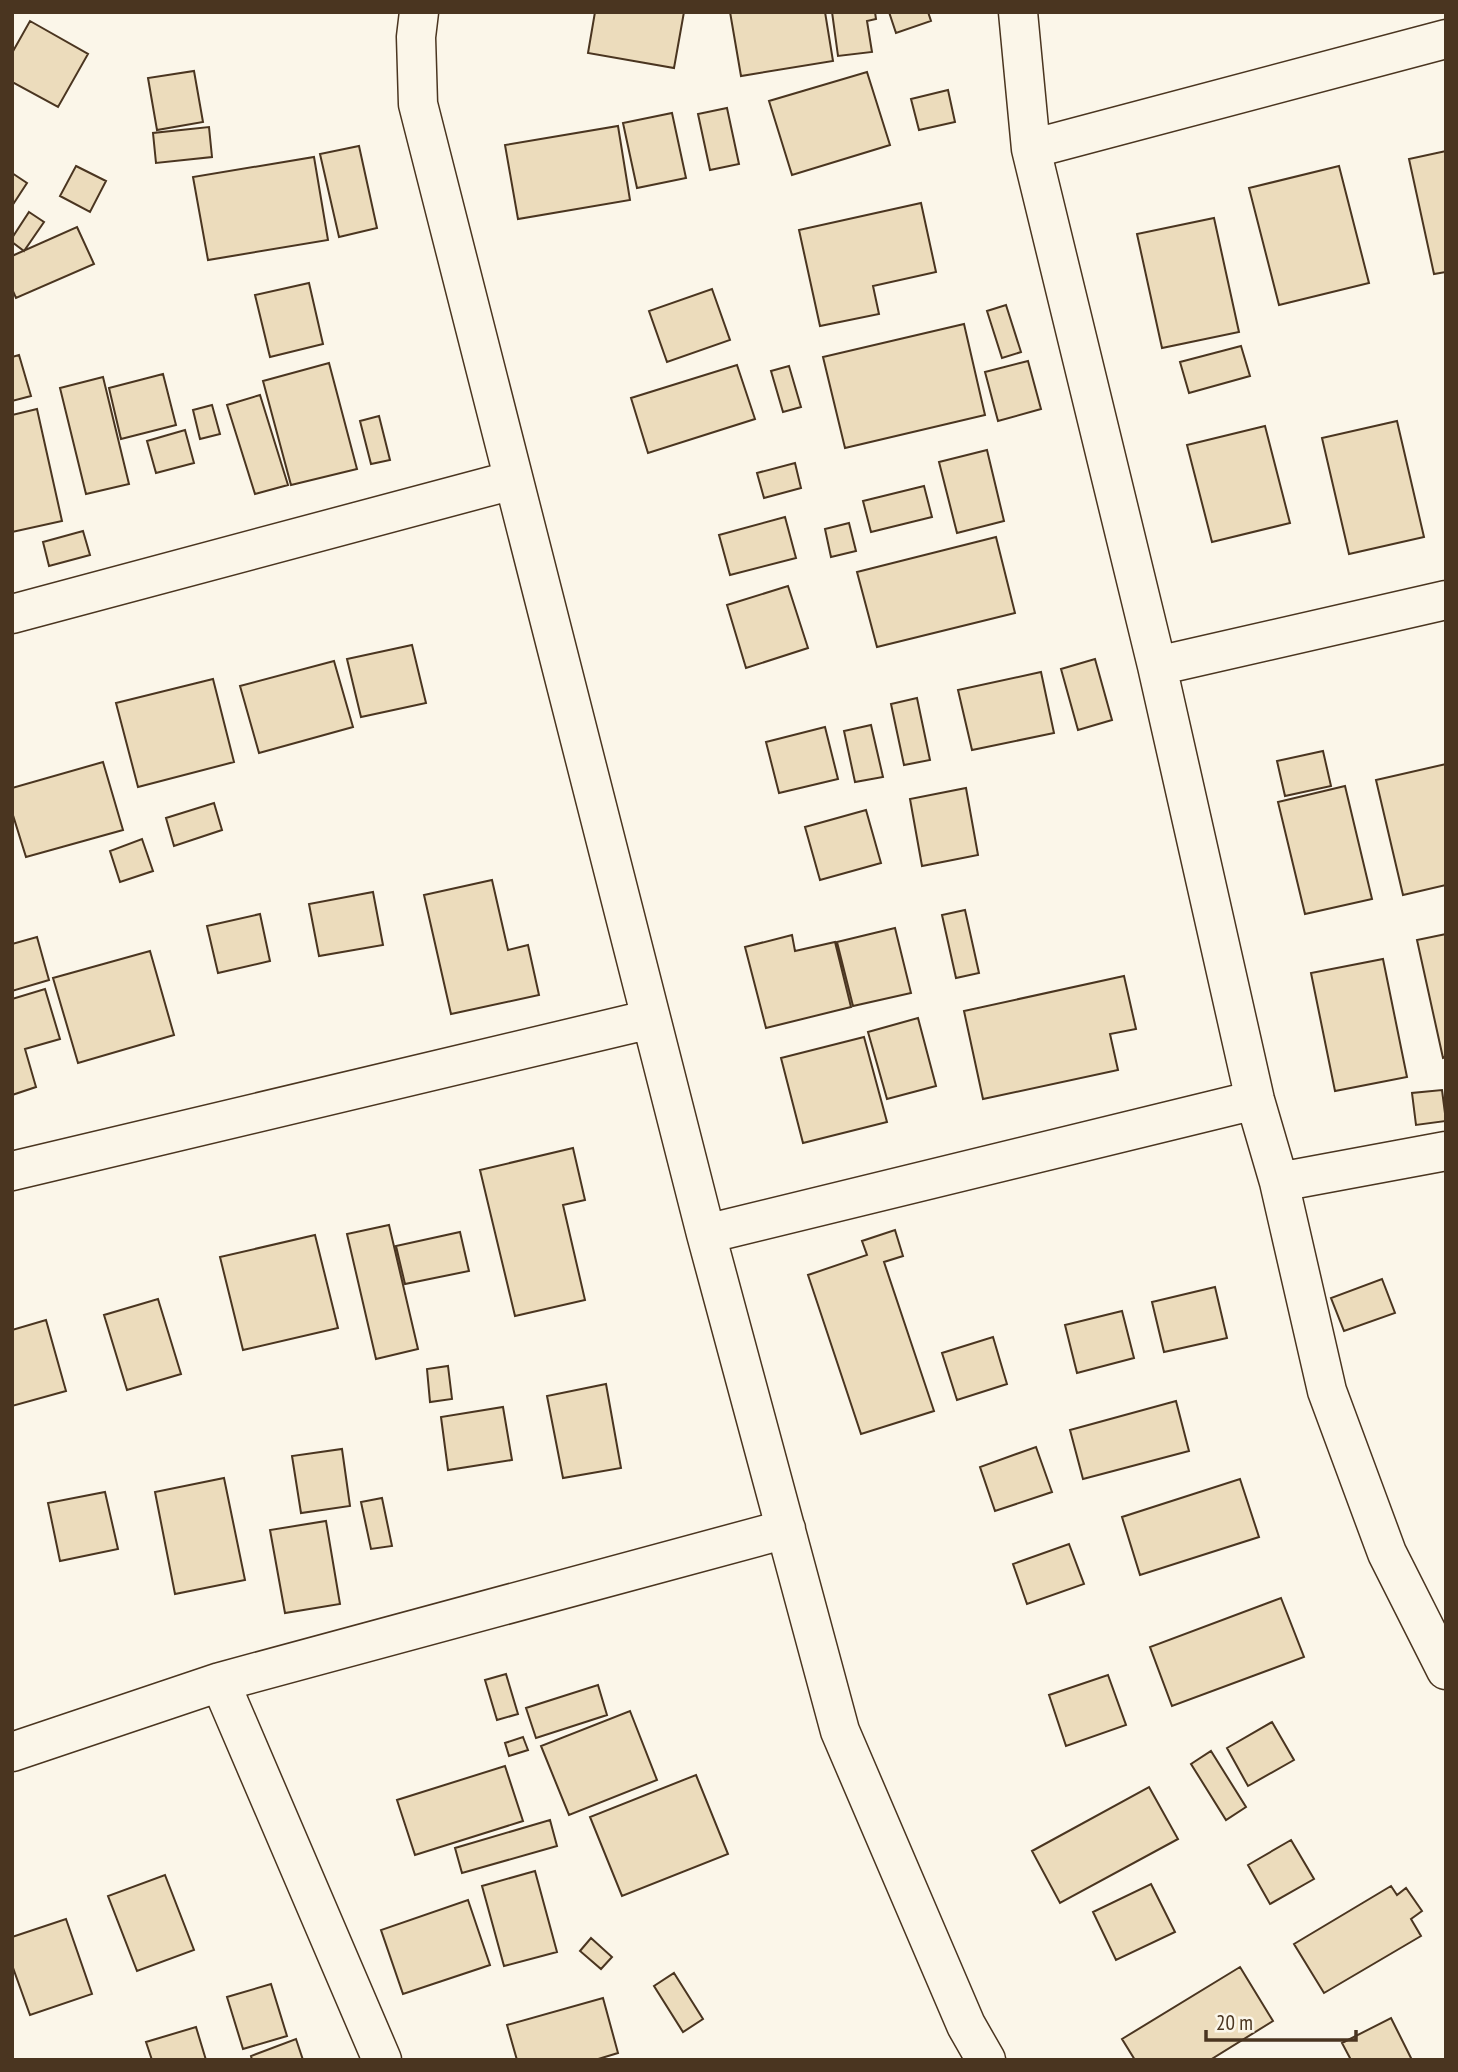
<svg xmlns="http://www.w3.org/2000/svg" width="1458" height="2072" font-family="'PT Sans Narrow',sans-serif">
  <rect width="100%" height="100%" fill="#fbf6e9"/>
  <path fill="#ecdcbc" stroke="#4a3520" stroke-width="2" d="M 595,12 L 684,12 L 674,68 L 588,53 Z
    M 730,12 L 825,12 L 833,61 L 741,76 Z
    M 832,12 L 875,12 L 876,19 L 867,21 L 872,52 L 838,56 Z
    M 889,12 L 928,12 L 931,21 L 896,33 Z
    M 30,21 L 88,54 L 58,107 L 12,82 L 12,53 Z
    M 194,71 L 203,122 L 157,130 L 148,78 Z
    M 867,72 L 890,145 L 792,175 L 769,101 Z
    M 948,90 L 955,122 L 919,130 L 911,99 Z
    M 727,108 L 739,164 L 710,170 L 698,114 Z
    M 672,113 L 686,178 L 637,188 L 623,123 Z
    M 618,126 L 630,200 L 518,219 L 505,145 Z
    M 209,127 L 212,157 L 156,163 L 153,133 Z
    M 359,146 L 377,228 L 339,237 L 320,154 Z
    M 1446,151 L 1446,272 L 1434,274 L 1409,159 Z
    M 314,157 L 328,240 L 208,260 L 193,177 Z
    M 76,166 L 106,181 L 90,212 L 60,196 Z
    M 1339,166 L 1369,283 L 1279,305 L 1249,188 Z
    M 12,173 L 27,183 L 12,206 Z
    M 921,203 L 936,272 L 873,286 L 879,314 L 820,326 L 799,230 Z
    M 29,212 L 44,222 L 24,251 L 12,242 L 12,238 Z
    M 1214,218 L 1239,332 L 1162,348 L 1137,234 Z
    M 77,227 L 94,264 L 16,298 L 12,289 L 12,256 Z
    M 309,283 L 323,344 L 270,357 L 255,295 Z
    M 712,289 L 730,340 L 667,362 L 649,311 Z
    M 1006,305 L 1021,352 L 1002,358 L 987,311 Z
    M 964,324 L 985,415 L 845,448 L 823,357 Z
    M 1241,346 L 1250,376 L 1189,393 L 1180,362 Z
    M 19,355 L 31,396 L 12,401 L 12,357 Z
    M 1028,361 L 1041,409 L 998,421 L 985,372 Z
    M 329,363 L 357,469 L 291,485 L 263,381 Z
    M 737,365 L 755,419 L 648,453 L 631,398 Z
    M 789,366 L 801,407 L 783,412 L 771,371 Z
    M 163,374 L 176,425 L 121,439 L 109,388 Z
    M 103,377 L 129,484 L 86,494 L 60,388 Z
    M 260,395 L 288,485 L 255,494 L 227,405 Z
    M 212,405 L 220,434 L 200,439 L 193,410 Z
    M 37,409 L 62,521 L 12,532 L 12,415 Z
    M 379,416 L 390,460 L 371,464 L 360,421 Z
    M 1397,421 L 1424,537 L 1349,554 L 1322,438 Z
    M 1265,426 L 1290,523 L 1212,542 L 1187,445 Z
    M 185,430 L 194,463 L 156,473 L 147,441 Z
    M 987,450 L 1004,521 L 957,533 L 939,462 Z
    M 795,463 L 801,488 L 764,498 L 757,473 Z
    M 924,486 L 932,517 L 871,532 L 863,501 Z
    M 785,517 L 796,558 L 730,575 L 719,535 Z
    M 849,523 L 856,551 L 831,557 L 825,529 Z
    M 83,531 L 90,555 L 49,566 L 43,542 Z
    M 996,537 L 1015,613 L 877,647 L 857,572 Z
    M 788,586 L 808,648 L 746,668 L 727,605 Z
    M 412,645 L 426,703 L 361,717 L 347,659 Z
    M 1095,659 L 1112,720 L 1078,730 L 1061,669 Z
    M 334,661 L 353,727 L 259,753 L 240,686 Z
    M 1041,672 L 1054,733 L 972,750 L 958,690 Z
    M 213,679 L 234,762 L 138,787 L 116,703 Z
    M 917,698 L 930,760 L 904,765 L 891,704 Z
    M 871,725 L 883,777 L 855,782 L 844,731 Z
    M 825,727 L 838,779 L 779,793 L 766,742 Z
    M 1323,751 L 1331,786 L 1285,796 L 1277,761 Z
    M 103,762 L 123,830 L 26,857 L 12,812 L 12,788 Z
    M 1446,764 L 1446,885 L 1403,895 L 1376,780 Z
    M 1345,786 L 1372,899 L 1305,914 L 1278,802 Z
    M 966,788 L 978,855 L 922,866 L 910,799 Z
    M 214,803 L 222,830 L 174,846 L 166,818 Z
    M 866,810 L 881,863 L 820,880 L 805,827 Z
    M 142,839 L 153,871 L 120,882 L 110,851 Z
    M 492,880 L 508,950 L 528,945 L 539,995 L 451,1014 L 424,895 Z
    M 373,892 L 383,945 L 319,956 L 309,904 Z
    M 965,910 L 979,973 L 956,978 L 942,915 Z
    M 260,914 L 270,961 L 218,973 L 207,926 Z
    M 895,928 L 911,993 L 853,1006 L 837,942 Z
    M 1446,934 L 1446,1057 L 1443,1058 L 1417,940 Z
    M 792,935 L 795,951 L 835,942 L 851,1007 L 766,1028 L 745,947 Z
    M 37,937 L 49,980 L 12,991 L 12,944 Z
    M 150,951 L 174,1035 L 78,1063 L 53,978 Z
    M 1383,959 L 1407,1077 L 1335,1091 L 1311,973 Z
    M 1124,976 L 1136,1029 L 1110,1034 L 1118,1070 L 983,1099 L 964,1011 Z
    M 45,989 L 60,1039 L 25,1049 L 36,1087 L 12,1095 L 12,999 Z
    M 918,1018 L 936,1086 L 887,1099 L 868,1032 Z
    M 864,1037 L 887,1122 L 803,1143 L 781,1058 Z
    M 1442,1090 L 1446,1121 L 1416,1125 L 1412,1093 Z
    M 573,1148 L 585,1200 L 563,1205 L 585,1300 L 515,1316 L 480,1170 Z
    M 389,1225 L 418,1349 L 376,1359 L 347,1234 Z
    M 895,1230 L 903,1256 L 884,1262 L 934,1411 L 861,1434 L 808,1275 L 867,1255 L 862,1241 Z
    M 460,1232 L 469,1271 L 405,1284 L 396,1246 Z
    M 315,1235 L 338,1328 L 243,1350 L 220,1257 Z
    M 1382,1279 L 1395,1313 L 1344,1331 L 1331,1298 Z
    M 1215,1287 L 1227,1338 L 1164,1352 L 1152,1302 Z
    M 158,1299 L 181,1374 L 127,1390 L 104,1315 Z
    M 1122,1311 L 1134,1358 L 1077,1373 L 1065,1325 Z
    M 46,1320 L 66,1391 L 12,1406 L 12,1330 Z
    M 993,1337 L 1007,1384 L 957,1400 L 942,1353 Z
    M 448,1366 L 452,1399 L 430,1402 L 427,1369 Z
    M 606,1384 L 621,1468 L 563,1478 L 547,1396 Z
    M 1176,1401 L 1189,1451 L 1083,1479 L 1070,1430 Z
    M 503,1407 L 512,1460 L 448,1470 L 441,1417 Z
    M 1036,1447 L 1052,1492 L 995,1511 L 980,1467 Z
    M 342,1449 L 350,1506 L 301,1513 L 292,1456 Z
    M 224,1478 L 245,1580 L 175,1594 L 155,1492 Z
    M 1240,1479 L 1259,1537 L 1140,1575 L 1122,1517 Z
    M 105,1492 L 118,1549 L 60,1561 L 48,1503 Z
    M 382,1498 L 392,1546 L 371,1549 L 361,1502 Z
    M 326,1521 L 340,1604 L 285,1613 L 270,1530 Z
    M 1069,1544 L 1084,1584 L 1027,1604 L 1013,1564 Z
    M 1281,1598 L 1304,1657 L 1172,1706 L 1150,1647 Z
    M 506,1674 L 518,1714 L 497,1720 L 485,1680 Z
    M 1108,1675 L 1126,1725 L 1066,1746 L 1049,1695 Z
    M 598,1685 L 607,1715 L 536,1738 L 526,1708 Z
    M 630,1711 L 657,1780 L 569,1815 L 541,1746 Z
    M 1272,1722 L 1294,1760 L 1248,1786 L 1227,1748 Z
    M 523,1737 L 528,1750 L 509,1756 L 505,1743 Z
    M 1211,1751 L 1246,1807 L 1226,1820 L 1191,1764 Z
    M 505,1766 L 523,1821 L 415,1855 L 397,1800 Z
    M 696,1775 L 728,1854 L 622,1896 L 590,1817 Z
    M 1149,1787 L 1178,1839 L 1060,1903 L 1032,1851 Z
    M 550,1820 L 557,1846 L 462,1873 L 455,1848 Z
    M 1291,1840 L 1314,1879 L 1270,1904 L 1248,1865 Z
    M 535,1871 L 557,1952 L 504,1966 L 482,1886 Z
    M 165,1875 L 194,1950 L 137,1971 L 108,1896 Z
    M 1151,1884 L 1175,1932 L 1116,1960 L 1093,1912 Z
    M 1391,1886 L 1397,1895 L 1406,1888 L 1422,1911 L 1411,1919 L 1421,1936 L 1324,1993 L 1294,1944 Z
    M 468,1900 L 490,1965 L 403,1994 L 381,1930 Z
    M 66,1919 L 92,1994 L 30,2015 L 12,1965 L 12,1937 Z
    M 591,1938 L 612,1957 L 601,1969 L 580,1951 Z
    M 1240,1967 L 1273,2021 L 1210,2060 L 1135,2060 L 1122,2039 Z
    M 674,1973 L 703,2019 L 683,2032 L 654,1986 Z
    M 271,1984 L 287,2036 L 243,2049 L 227,1997 Z
    M 603,1998 L 618,2053 L 595,2060 L 517,2060 L 507,2025 Z
    M 1391,2018 L 1412,2060 L 1351,2060 L 1342,2043 Z
    M 196,2027 L 206,2060 L 152,2060 L 146,2042 Z
    M 296,2039 L 303,2060 L 252,2060 L 251,2056 Z"/>
  <g fill="none" stroke-linecap="round" stroke-linejoin="round">
    <defs>
      <path id="minor" d="M 419,12 L 416,37 L 418,104 L 706,1234 L 840,1731 L 966,2025 L 986,2060
        M 1018,12 L 1031,149 L 1157,666 L 1255,1100 L 1279,1182 L 1327,1391 L 1387,1553 L 1446,1670
        M 1031,149 L 1446,39
        M 12,614 L 513,480
        M 1157,666 L 1446,600
        M 12,1171 L 651,1019
        M 1279,1182 L 1446,1151
        M 706,1234 L 1255,1100
        M 220,1682 L 382,2060
        M 12,1752 L 220,1682 L 786,1529"/>
    </defs>
    <use href="#minor" stroke="#4a3520" stroke-width="41"/>
    <use href="#minor" stroke="#fbf6e9" stroke-width="38"/>
  </g>
  <rect width="1458" height="2072" fill="none" stroke="#4a3520" stroke-width="28"/>
  <path d="M1206 2030v10h150v-10" fill="none" stroke="#4a3520" stroke-width="3.5"/>
  <text x="1216" y="2030" font-size="21" fill="#4a3520" stroke="#fbf6e9" stroke-width="5" paint-order="stroke">20 m</text>
</svg>
